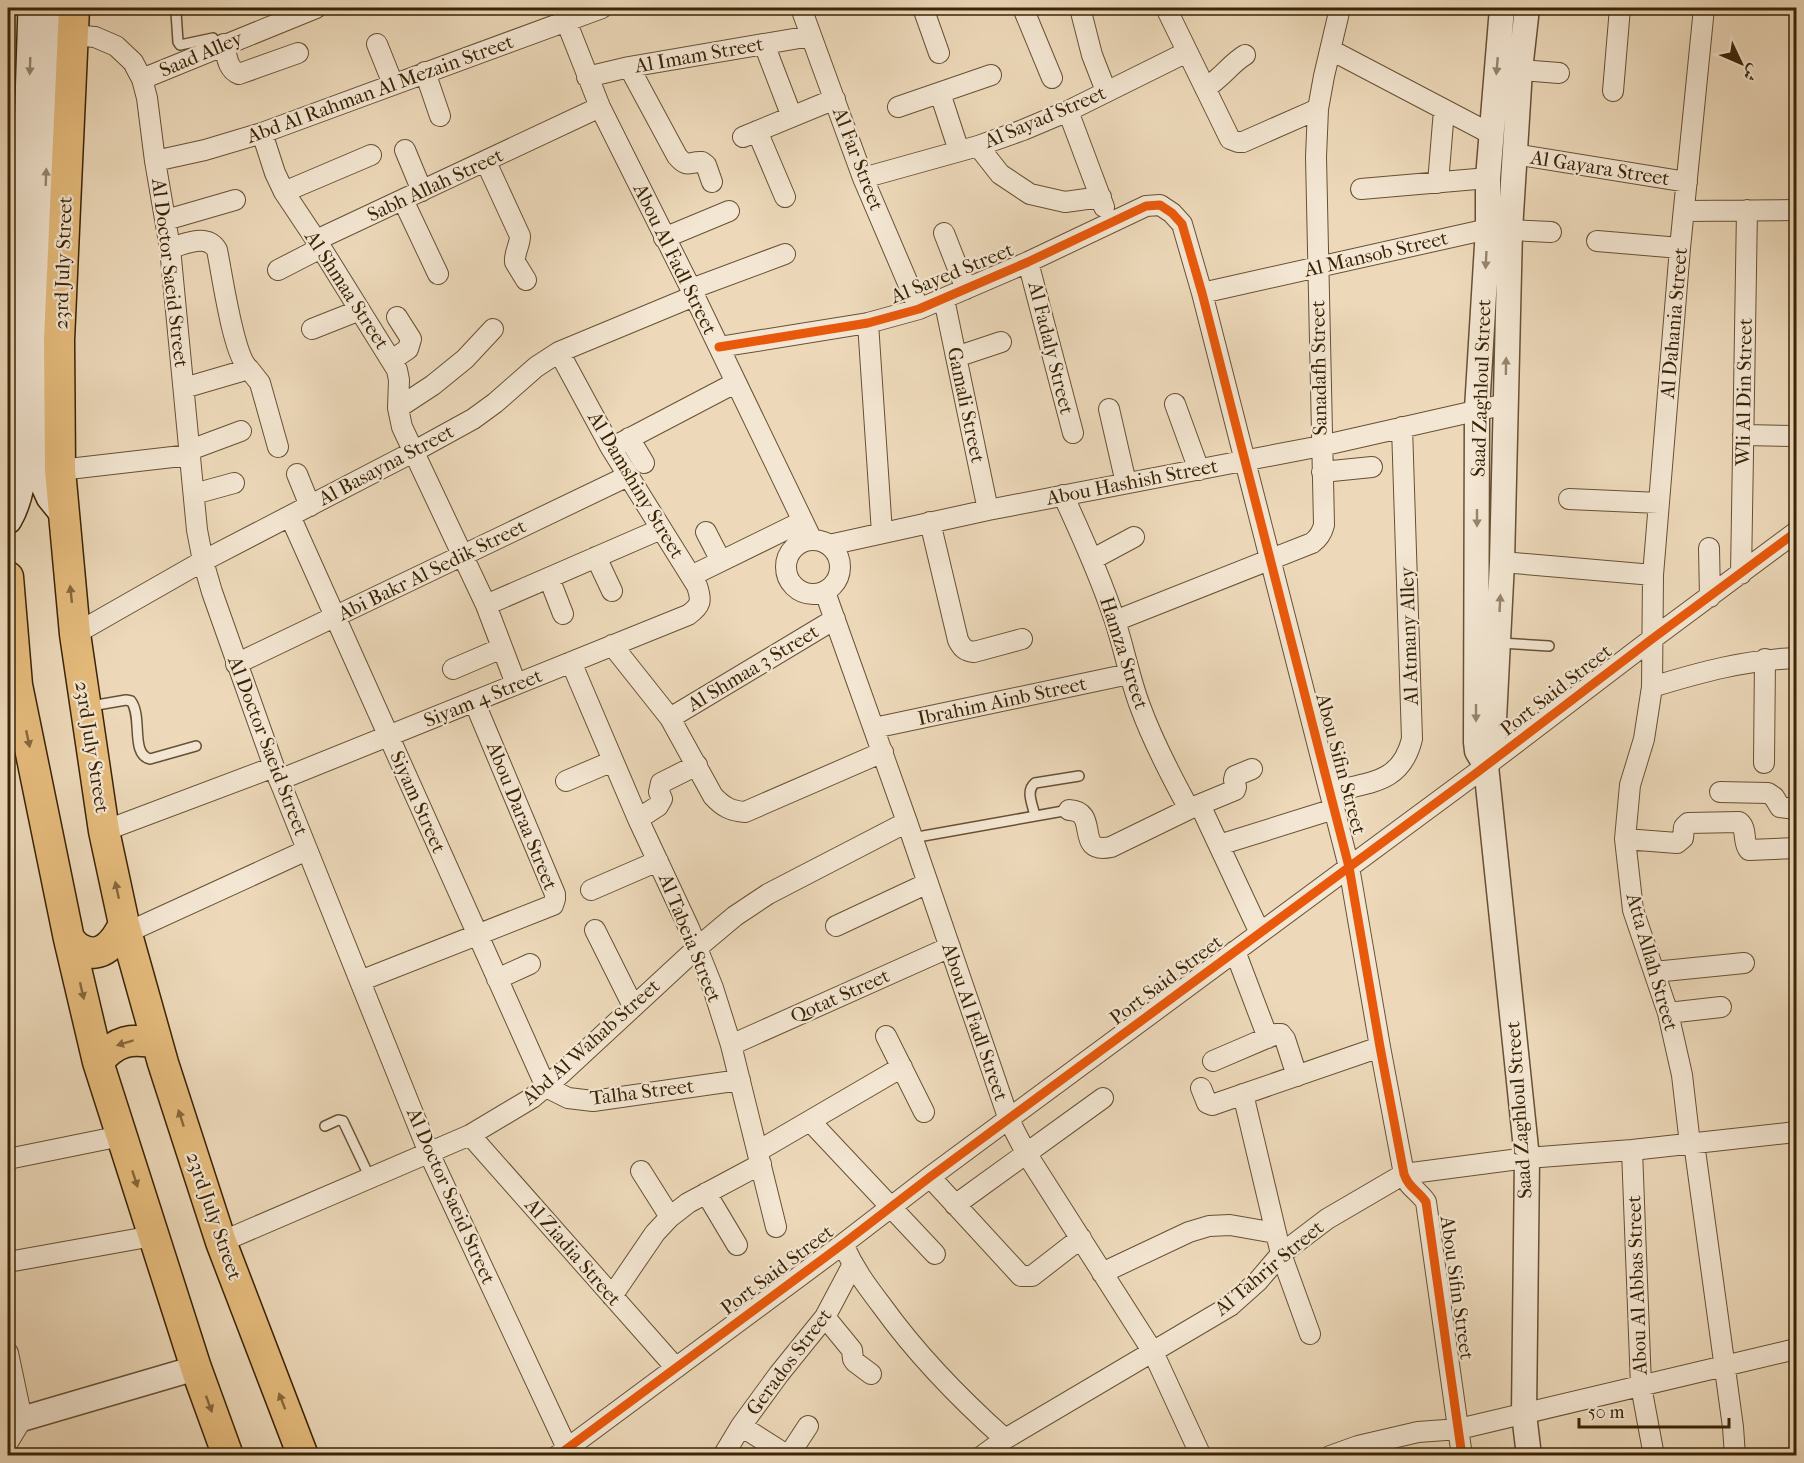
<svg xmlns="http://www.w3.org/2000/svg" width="1804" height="1463" font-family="'IM FELL French Canon',Amiri,serif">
  <rect width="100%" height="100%" fill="#edd9ba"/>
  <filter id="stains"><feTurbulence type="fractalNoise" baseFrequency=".00333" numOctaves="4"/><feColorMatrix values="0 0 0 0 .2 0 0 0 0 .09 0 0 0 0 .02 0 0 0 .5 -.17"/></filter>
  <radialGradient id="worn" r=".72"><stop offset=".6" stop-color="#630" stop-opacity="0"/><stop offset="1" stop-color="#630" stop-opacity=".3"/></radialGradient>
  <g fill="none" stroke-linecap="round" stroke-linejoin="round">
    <defs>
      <path id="service" d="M 160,8 L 172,9 L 176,12 L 178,42 L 180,45 L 213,38
        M 1500,643 L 1549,646
        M 91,706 L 126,700 L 131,701 C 143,717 130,754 150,759 L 196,746
        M 1035,816 C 1033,805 1025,791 1035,783 L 1079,776
        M 912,838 L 1069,810
        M 325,1126 L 338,1120 L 343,1121 L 370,1178"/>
      <path id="minor" d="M 561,8 L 600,107 L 691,289 L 812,540
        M 801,8 L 863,178 L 919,309
        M 923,8 L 939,53
        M 1023,8 L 1052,78
        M 1080,8 L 1092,55 L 1106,91
        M 1166,8 L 1230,139 L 1238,142 L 1243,142 L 1318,109
        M 72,35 L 95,37 L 116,46 L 133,62 L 142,79 L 147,98 L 155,161 L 170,248 L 197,530 L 203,561 L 212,592 L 274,767 L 429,1153 L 567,1448 L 568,1456
        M 224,44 C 227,56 227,69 239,74 L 298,53
        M 377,44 L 393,84
        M 764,44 L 792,117
        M 1331,50 L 1491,134
        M 629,67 L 677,156 C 688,169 689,161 702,162 L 706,165 L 712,182
        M 1520,70 L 1559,73
        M 425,72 L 440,116
        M 587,77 L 629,67 L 811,36
        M 142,79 L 316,8
        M 1205,88 C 1221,79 1230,64 1245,55
        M 1613,91 L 1620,8
        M 940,93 L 959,151
        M 898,107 L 991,75
        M 1068,111 L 1104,207
        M 757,131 L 785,197
        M 262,133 L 275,173 L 284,192 L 318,243 L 397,370 L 399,380 L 398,408 L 402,427 L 486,605 L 516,684
        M 743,137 L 835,99
        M 978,146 L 1000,174 L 1030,194 L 1065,202 L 1101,197
        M 405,150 L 422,191
        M 1514,154 L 1687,182
        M 155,161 L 205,150 L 262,133 L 602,8
        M 486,162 L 520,236 C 520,245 514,253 515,262 L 526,280
        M 863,178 L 978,146 L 1023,130 L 1068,111 L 1187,52
        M 1438,183 L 1444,110
        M 1361,189 L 1488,178
        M 284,192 L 371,155
        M 403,200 L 438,274
        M 1684,211 L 1796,210
        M 166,220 L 235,200
        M 944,233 L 966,289
        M 664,238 L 729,211
        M 1597,241 L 1680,248
        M 170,248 C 186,244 207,233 217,250 C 222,273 233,356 249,369
        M 1028,262 L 1073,433
        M 278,270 L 313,252 L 319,240 L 325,236 L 600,107
        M 691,289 L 785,254
        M 1202,293 L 1488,229 L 1551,232
        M 944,299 L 988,510
        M 868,323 L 882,533
        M 312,329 L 360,310
        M 719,347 L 868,323 L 919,309 L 1028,262 L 1146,206 L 1160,205 L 1172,213 L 1182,224 L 1202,293 L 1349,867 L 1380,1047 L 1404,1174 C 1408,1187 1419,1191 1426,1202 L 1462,1456
        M 956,357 L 1001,342
        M 392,360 L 408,349 L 411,339 L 397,317
        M 184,388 L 249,369 L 260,383 L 278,447
        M 1175,404 L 1199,470
        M 398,408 L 433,385 L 465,359 L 493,329
        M 1109,409 L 1126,483
        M 1743,435 L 1796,436
        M 629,438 L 644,463
        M 611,448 L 735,383
        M 190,450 L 241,431
        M 60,470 L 190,455
        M 1322,472 L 1372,467
        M 297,474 L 310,506
        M 194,494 L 234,483
        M 1063,495 C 1082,536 1100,576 1114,618 C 1124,647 1129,677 1140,706 C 1153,742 1171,776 1189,809
        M 1569,499 L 1659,503
        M 290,516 L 546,1087 L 568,1098 L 593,1101 L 740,1080
        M 930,522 L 958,640 C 962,648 965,651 974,652 L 1022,639
        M 706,532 L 721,561
        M786 567a27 27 0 1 1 54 0a27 27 0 1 1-54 0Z
        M 829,545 L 988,510 L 1321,446 L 1506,404
        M 1709,548 L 1710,597
        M 596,557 L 612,591
        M 1093,559 L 1134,537
        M 1502,562 L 1653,575
        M 1741,574 L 1747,210
        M 691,576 L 803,521
        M 549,578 L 563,614
        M 825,592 L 907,822 L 1009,1120 L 1026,1153 L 1153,1352 L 1201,1456
        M 486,605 L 661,529
        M 1115,621 L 1312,543 C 1319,538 1322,533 1324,525 L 1316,157 L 1318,109 L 1324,76 L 1340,8
        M 75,634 L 203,561 L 413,452 L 473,419 L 495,403 L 536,367 L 559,352 L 694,296
        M 612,645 L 670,718 L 713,796 C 723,807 731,811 745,812 L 883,752
        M 571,662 L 638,819 L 689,928 L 713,988 L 731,1045 L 776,1227
        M 236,664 L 628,476
        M 453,669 L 502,648
        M 1652,687 C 1701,672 1745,660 1796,658
        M 670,718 L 835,619
        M 874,728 L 1129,674
        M 1764,763 L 1765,659
        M 279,780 L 688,615 C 701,606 702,601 697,586 L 611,448 L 559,352
        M 566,781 L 613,761
        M 1330,792 C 1369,782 1401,784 1412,739 L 1402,427
        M 1720,792 L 1768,793 L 1774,797 L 1780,807 L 1796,809
        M 1200,805 L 1260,933
        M 1069,810 C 1101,811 1073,855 1111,847 L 1189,809 L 1235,790 L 1236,787 L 1234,780 L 1235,776 L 1252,769
        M 638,819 L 658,806 L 662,799 L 659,792 L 661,783 L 697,765
        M 104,831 L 274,767
        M 1625,839 L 1677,843 L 1683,838 L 1684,827 L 1688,823 L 1739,822 C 1748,829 1742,842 1749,850 L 1796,848
        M 1219,845 L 1334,809
        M 591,890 L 658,861
        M 836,926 L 928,883
        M 595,930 L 633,1006
        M 126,933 L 307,850
        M 1235,951 L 1268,1038
        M 1654,972 L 1744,963
        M 497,979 L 530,964
        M 360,981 L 553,905 L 555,899 L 555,894 L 474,701
        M 1668,1013 L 1721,1007
        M 886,1036 L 924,1112
        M 731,1045 L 950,947
        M 1213,1061 L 1276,1034 L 1281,1034 L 1285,1039 L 1297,1076
        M 1201,1088 L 1207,1103 L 1212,1105 L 1380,1047
        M 1243,1094 L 1281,1254 L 1310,1334
        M 810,1121 L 935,1254
        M 470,1135 L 676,1368
        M 1694,1143 L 1733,1427 L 1735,1456
        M 1690,1144 L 1682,1075 L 1668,1013 L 1633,910 L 1625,839 L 1630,785 L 1644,739 L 1652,687 L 1653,575 L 1680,248 L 1704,8
        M 1632,1150 L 1641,1386 L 1654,1456
        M 758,1151 L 902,1067
        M 8,1159 L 121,1136
        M 641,1171 L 670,1217
        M 930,1177 L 1021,1276 L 1032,1276 L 1081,1238
        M 706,1193 L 737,1245
        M 955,1205 L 1103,1098
        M 221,1242 L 470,1135 L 532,1098 L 563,1072 L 698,947 L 735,916 L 768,894 L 907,822
        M 843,1244 C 854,1269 866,1285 882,1306 C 918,1356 959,1398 1005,1439
        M 8,1262 L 153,1236
        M 1102,1273 L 1189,1232 L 1209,1226 L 1230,1225 L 1276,1233
        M 612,1296 L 655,1233 L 670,1217 L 688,1203 L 761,1164
        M 825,1317 L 852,1350 L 853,1359 L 855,1362 L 871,1374
        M 8,1353 L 22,1419 L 8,1442
        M 741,1426 L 785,1454 L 791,1452 L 808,1426
        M 557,1456 L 843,1244 L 930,1177 L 1475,774 L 1652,639 L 1796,532
        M 723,1456 L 741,1426 L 779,1374 L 825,1317 L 852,1266
        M 982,1456 L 1005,1439 L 1230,1306 L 1258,1281 L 1281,1254 L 1327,1219 L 1404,1174 L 1527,1158 L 1632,1150 L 1796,1132
        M 1330,1456 L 1358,1446 L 1418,1432 L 1459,1429 L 1796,1349"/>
      <path id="tertiary" d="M 1527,8 L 1520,70 L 1510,230 L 1502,562 L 1493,739 L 1490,756 L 1486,766 L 1527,1158 L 1524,1414 L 1529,1456
        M 1486,766 L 1477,751 L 1476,742 L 1477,409 L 1488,229 L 1488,178 L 1502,8
        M 8,1423 L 196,1368"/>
      <path id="secondary" d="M 52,8 L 45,235 L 43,373 L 38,456 L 41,477 L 50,497 L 63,513
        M 8,520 C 17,504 21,487 22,469 L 21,350 L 32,8"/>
      <path id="primary" d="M 74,8 L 59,340 L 60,470 L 75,634 L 104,831 L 124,924 L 163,1063 L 221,1242 L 303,1456
        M 8,577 L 17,685 L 69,939 L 98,1062 L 196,1368 L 228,1456
        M 69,939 C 72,942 76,947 80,949 C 102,961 116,941 124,924
        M 98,1062 C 116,1040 131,1038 157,1043"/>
    </defs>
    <use href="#service" stroke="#675133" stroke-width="12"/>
    <use href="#minor" stroke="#675133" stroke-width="22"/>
    <use href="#tertiary" stroke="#675133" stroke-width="27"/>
    <use href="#secondary" stroke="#3a2406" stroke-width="30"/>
    <use href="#primary" stroke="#3a2406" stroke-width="33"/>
    <use href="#service" stroke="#f3e6d2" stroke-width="9"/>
    <use href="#minor" stroke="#f3e6d2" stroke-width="20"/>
    <use href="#tertiary" stroke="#f3e6d2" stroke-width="24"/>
    <use href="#secondary" stroke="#f3e6d2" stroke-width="27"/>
    <use href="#primary" stroke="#e6bc7d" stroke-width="30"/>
    <defs>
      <path id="cycleway" d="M 719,347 L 868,323 L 919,309 L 1028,262 L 1146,206 L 1160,205 L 1172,213 L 1182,224 L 1202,293 L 1349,867 L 1380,1047 L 1404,1174 C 1408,1187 1419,1191 1426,1202 L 1462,1456
        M 557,1456 L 843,1244 L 930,1177 L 1475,774 L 1652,639 L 1796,532"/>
    </defs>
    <use href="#cycleway" stroke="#f3e6d2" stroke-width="13"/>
    <use href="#cycleway" stroke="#e8590c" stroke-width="9"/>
  </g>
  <defs><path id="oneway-solid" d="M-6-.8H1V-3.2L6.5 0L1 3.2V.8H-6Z" transform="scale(1.5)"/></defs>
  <g fill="#96856c">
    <use href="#oneway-solid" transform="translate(30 66) rotate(92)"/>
    <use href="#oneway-solid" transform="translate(1497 66) rotate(95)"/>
    <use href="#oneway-solid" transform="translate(46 177) rotate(-88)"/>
    <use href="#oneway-solid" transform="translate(1486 260) rotate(93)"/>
    <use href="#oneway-solid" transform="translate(1506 366) rotate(-89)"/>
    <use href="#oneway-solid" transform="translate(1477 518) rotate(90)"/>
    <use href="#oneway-solid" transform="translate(1500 603) rotate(-87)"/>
    <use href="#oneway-solid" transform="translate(1476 713) rotate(90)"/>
  </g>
  <g fill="#87683c">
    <use href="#oneway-solid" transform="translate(71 594) rotate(-96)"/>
    <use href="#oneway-solid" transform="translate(28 739) rotate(78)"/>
    <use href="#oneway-solid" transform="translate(117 890) rotate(-102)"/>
    <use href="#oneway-solid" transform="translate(82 991) rotate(77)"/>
    <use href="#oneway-solid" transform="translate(125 1043) rotate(163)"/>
    <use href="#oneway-solid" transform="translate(181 1118) rotate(-108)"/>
    <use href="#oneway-solid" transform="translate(135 1179) rotate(72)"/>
    <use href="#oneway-solid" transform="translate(282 1401) rotate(-111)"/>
    <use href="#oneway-solid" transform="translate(209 1404) rotate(70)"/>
  </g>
  <g text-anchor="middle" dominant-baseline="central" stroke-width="4.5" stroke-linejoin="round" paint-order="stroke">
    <g font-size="20" fill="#3a2406" stroke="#f3e6d2">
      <text transform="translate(201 54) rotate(-23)">Saad Alley</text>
      <text transform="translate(699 55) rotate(-10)">Al Imam Street</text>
      <text transform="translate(380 89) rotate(-20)">Abd Al Rahman Al Mezain Street</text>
      <text transform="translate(1045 117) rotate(-23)">Al Sayad Street</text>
      <text transform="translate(858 159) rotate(69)">Al Far Street</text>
      <text transform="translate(1600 168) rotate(9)">Al Gayara Street</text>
      <text transform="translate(435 185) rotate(-25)">Sabh Allah Street</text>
      <text transform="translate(1376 254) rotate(-13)">Al Mansob Street</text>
      <text transform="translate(675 259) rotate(64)">Abou Al Fadl Street</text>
      <text transform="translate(63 263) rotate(-88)">23rd July Street</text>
      <text transform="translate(170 273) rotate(83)">Al Doctor Saeid Street</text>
      <text transform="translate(952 273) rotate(-22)">Al Sayed Street</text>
      <text transform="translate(347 290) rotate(57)">Al Shmaa Street</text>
      <text transform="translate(1674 323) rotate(-85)">Al Dahania Street</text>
      <text transform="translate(1051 348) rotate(76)">Al Fadaly Street</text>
      <text transform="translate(1319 368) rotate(-91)">Sanadafh Street</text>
      <text transform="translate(1481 388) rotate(-88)">Saad Zaghloul Street</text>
      <text transform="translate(1744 392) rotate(-89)">Wli Al Din Street</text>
      <text transform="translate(966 405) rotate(78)">Gamali Street</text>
      <text transform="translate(386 465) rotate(-28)">Al Basayna Street</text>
      <text transform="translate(1132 482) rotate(-11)">Abou Hashish Street</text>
      <text transform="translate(636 485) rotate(59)">Al Damshiny Street</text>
      <text transform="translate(432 570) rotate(-26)">Abi Bakr Al Sedik Street</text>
      <text transform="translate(1409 636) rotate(-92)">Al Atmany Alley</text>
      <text transform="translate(1124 653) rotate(72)">Hamza Street</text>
      <text transform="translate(753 668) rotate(-31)">Al Shmaa 3 Street</text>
      <text transform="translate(1556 690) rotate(-38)">Port Said Street</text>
      <text transform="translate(483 698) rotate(-22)">Siyam 4 Street</text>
      <text transform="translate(1002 701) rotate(-12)">Ibrahim Ainb Street</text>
      <text transform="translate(268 746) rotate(69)">Al Doctor Saeid Street</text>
      <text transform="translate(92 747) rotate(81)">23rd July Street</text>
      <text transform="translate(1341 764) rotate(75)">Abou Sifin Street</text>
      <text transform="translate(418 802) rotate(66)">Siyam Street</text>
      <text transform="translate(522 816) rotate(68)">Abou Daraa Street</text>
      <text transform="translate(690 938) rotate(68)">Al Tabeia Street</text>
      <text transform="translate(1652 962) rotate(74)">Atta Allah Street</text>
      <text transform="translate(1166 980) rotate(-37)">Port Said Street</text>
      <text transform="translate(840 996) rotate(-24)">Qotat Street</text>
      <text transform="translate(975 1022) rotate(71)">Abou Al Fadl Street</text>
      <text transform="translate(591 1042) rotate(-42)">Abd Al Wahab Street</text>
      <text transform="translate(642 1092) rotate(-7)">Talha Street</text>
      <text transform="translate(1519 1110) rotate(-94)">Saad Zaghloul Street</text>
      <text transform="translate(451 1196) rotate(66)">Al Doctor Saeid Street</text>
      <text transform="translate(214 1216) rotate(71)">23rd July Street</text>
      <text transform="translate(573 1252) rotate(49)">Al Ziadia Street</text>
      <text transform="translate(1269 1268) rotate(-40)">Al Tahrir Street</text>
      <text transform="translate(777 1270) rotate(-37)">Port Said Street</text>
      <text transform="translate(1637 1285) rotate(-92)">Abou Al Abbas Street</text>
      <text transform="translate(1457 1288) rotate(82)">Abou Sifin Street</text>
      <text transform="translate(789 1362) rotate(-53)">Gerados Street</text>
    </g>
  </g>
  <rect width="1804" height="1463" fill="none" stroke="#edd9ba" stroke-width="30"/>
  <rect x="9" y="9" width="1786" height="1445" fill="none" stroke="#3a2406" stroke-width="3"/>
  <rect x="15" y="15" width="1774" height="1433" fill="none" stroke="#3a2406" stroke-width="1.5"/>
  <g transform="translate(1741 63) rotate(134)" stroke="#f3e6d2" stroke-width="4.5" paint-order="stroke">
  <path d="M0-4.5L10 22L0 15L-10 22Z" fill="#3a2406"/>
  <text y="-9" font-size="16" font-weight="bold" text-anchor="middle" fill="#3a2406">ش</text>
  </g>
  <path d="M1579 1418v9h150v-9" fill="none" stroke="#3a2406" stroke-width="3"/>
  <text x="1588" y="1418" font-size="18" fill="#3a2406" stroke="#f3e6d2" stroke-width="4.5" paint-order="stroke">50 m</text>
  <rect width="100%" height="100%" filter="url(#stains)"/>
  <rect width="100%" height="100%" fill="url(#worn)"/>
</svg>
